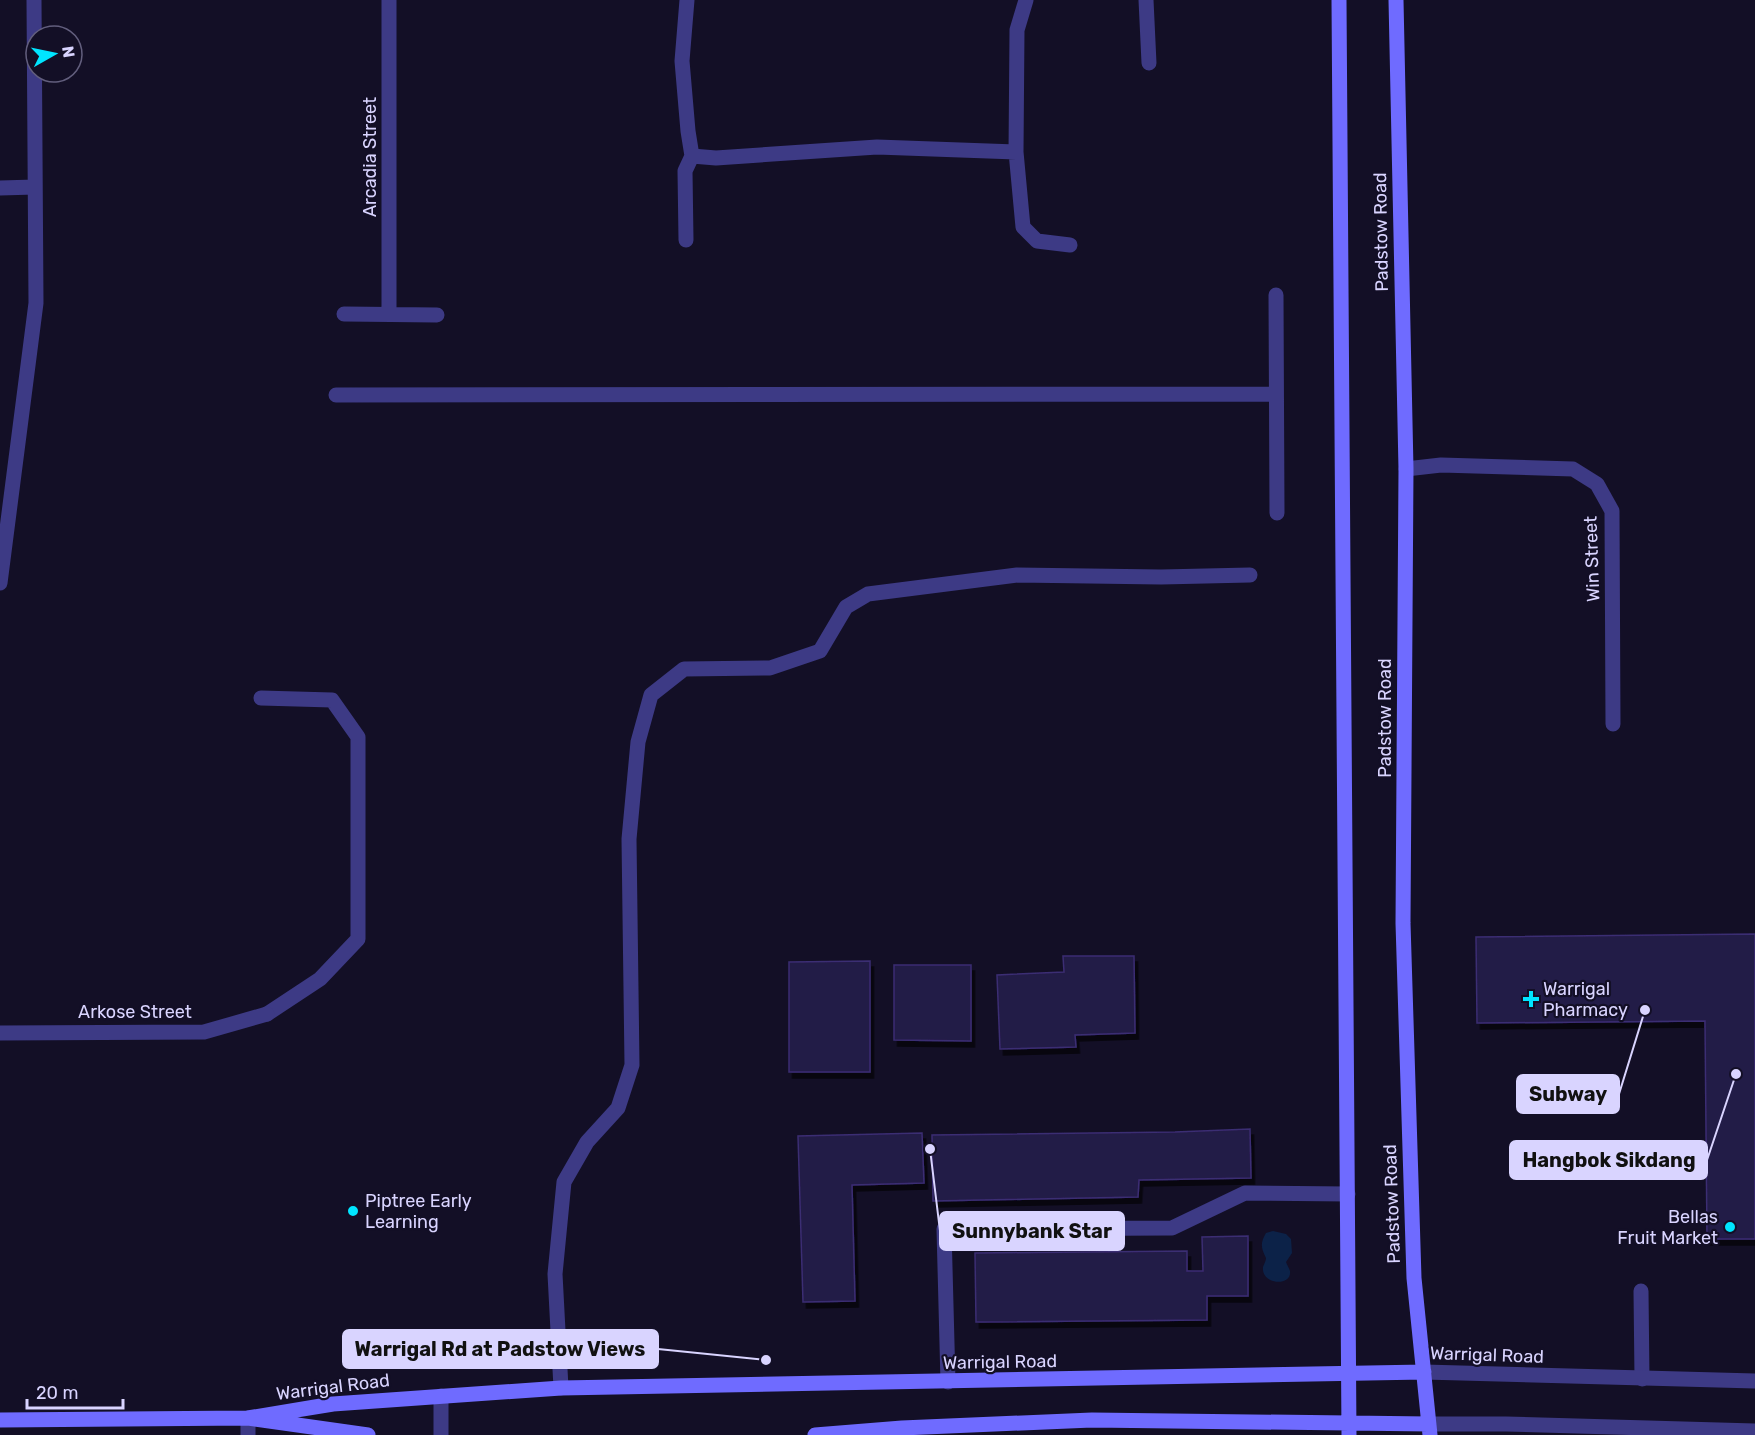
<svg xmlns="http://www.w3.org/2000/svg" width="1755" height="1435" font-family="Rubik,sans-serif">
  <defs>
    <filter id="shadow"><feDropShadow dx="3.5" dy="6" stdDeviation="0" flood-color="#0009"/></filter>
  </defs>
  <rect width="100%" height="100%" fill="#130f26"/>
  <path fill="#0c2248" d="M 1273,1231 L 1286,1234 L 1291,1239 L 1292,1253 L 1286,1262 C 1287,1265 1289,1268 1290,1271 C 1292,1287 1261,1285 1263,1267 C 1264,1264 1266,1261 1266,1258 C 1261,1248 1260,1243 1266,1233 Z"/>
  <path fill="#241b47" stroke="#3b2d73" stroke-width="1.5" filter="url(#shadow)" d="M 1755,934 L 1755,1239 L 1707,1239 L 1705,1021 L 1477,1023 L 1476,937 Z
    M 1063,956 L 1134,956 L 1135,1033 L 1075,1035 L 1076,1047 L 1000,1049 L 997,975 L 1064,972 Z
    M 870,961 L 870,1072 L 789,1072 L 789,962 Z
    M 894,965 L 971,965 L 971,1041 L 894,1040 Z
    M 1250,1129 L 1251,1178 L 1139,1180 L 1138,1197 L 933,1201 L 932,1135 L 1175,1132 Z
    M 922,1133 L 924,1183 L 852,1185 L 855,1301 L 803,1302 L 798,1136 Z
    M 1248,1236 L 1248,1296 L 1207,1296 L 1207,1320 L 976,1322 L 975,1253 L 1187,1251 L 1187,1271 L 1203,1271 L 1202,1237 Z"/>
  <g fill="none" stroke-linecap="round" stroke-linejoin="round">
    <path stroke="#3d3a85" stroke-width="15" d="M 1276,295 L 1277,513
      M 336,395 L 1276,394
      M 261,698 L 332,700 L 358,737 L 358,939 L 320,979 L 267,1014
      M 1641,1291 L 1642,1379
      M 948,1382 L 944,1229 L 1172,1228 L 1245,1193 L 1348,1194
      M 561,1388 L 555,1274 L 564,1182 L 587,1142 L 618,1108 L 632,1065 L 629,839 L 638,742 L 651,695 L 684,669 L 770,668 L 820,651 L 846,607 L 868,594 L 1017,575 L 1161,577 L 1250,575
      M 441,1435 L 441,1396"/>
    <path stroke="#3d3a85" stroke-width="15" d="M 687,0 L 682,61 L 688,131 L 692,156 L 716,158 L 877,147 L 1016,152
      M 1026,0 L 1017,30 L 1016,152 L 1023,227 L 1037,241 L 1070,245
      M 1146,0 L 1149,63
      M 0,188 L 35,187
      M 686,240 L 685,171 L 692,156
      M 344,314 L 437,315
      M 389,314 L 389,0
      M 1406,469 L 1441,465 L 1573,469 L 1597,484 L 1612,511 L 1613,724
      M 0,583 L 36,303 L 34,0
      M 0,1033 L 204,1032 L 267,1014
      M 248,1435 L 248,1418"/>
    <path stroke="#3d3a85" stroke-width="15" d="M 1424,1372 L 1755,1381
      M 1429,1424 L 1506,1424 L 1755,1431"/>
    <path stroke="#6f6bff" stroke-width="15" d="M 1339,0 L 1349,1435
      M 1396,0 L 1406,469 L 1403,923 L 1414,1278 L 1430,1435
      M 248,1418 L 333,1404 L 561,1388 L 1424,1372
      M 0,1420 L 248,1418 L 368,1435
      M 815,1435 L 902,1428 L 1092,1420 L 1429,1424"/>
  </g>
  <g fill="#00e5ff" stroke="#130f26" stroke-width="2">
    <path d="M1528 990h6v6h6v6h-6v6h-6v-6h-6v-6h6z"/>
    <circle cx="353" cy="1211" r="6"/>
    <circle cx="1730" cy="1227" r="6"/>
  </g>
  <g text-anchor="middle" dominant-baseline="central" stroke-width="4.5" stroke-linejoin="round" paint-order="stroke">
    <g font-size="18" fill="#d9d4ff" stroke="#130f26">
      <text transform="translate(370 157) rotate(-90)">Arcadia Street</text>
      <text transform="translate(1381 232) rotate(-91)">Padstow Road</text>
      <text transform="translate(1592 559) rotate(-92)">Win Street</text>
      <text transform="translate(1385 718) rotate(-90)">Padstow Road</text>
      <text x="135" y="1012">Arkose Street</text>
      <text transform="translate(1392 1204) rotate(-92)">Padstow Road</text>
      <text transform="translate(1487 1355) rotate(2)">Warrigal Road</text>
      <text transform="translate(1000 1362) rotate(-1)">Warrigal Road</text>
      <text transform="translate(333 1387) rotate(-7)">Warrigal Road</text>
    </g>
    <g font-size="18" fill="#d9d4ff" stroke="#130f26" text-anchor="start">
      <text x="1543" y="989">Warrigal<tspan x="1543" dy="21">Pharmacy</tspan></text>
      <text x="365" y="1201">Piptree Early<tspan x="365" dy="21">Learning</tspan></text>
      <text x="1718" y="1217" text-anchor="end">Bellas<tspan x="1718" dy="21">Fruit Market</tspan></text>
    </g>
  </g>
  <path fill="none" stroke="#d9d4ff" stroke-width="2" d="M1645 1010L1619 1094M1736 1074L1707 1160M930 1149L940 1231M766 1360L658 1349"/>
  <g fill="#d9d4ff" stroke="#130f26" stroke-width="2">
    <circle cx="1645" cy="1010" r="6"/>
    <circle cx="1736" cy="1074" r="6"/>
    <circle cx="930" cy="1149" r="6"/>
    <circle cx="766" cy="1360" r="6"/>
  </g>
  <g fill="#d9d4ff" stroke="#d9d4ff" stroke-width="2">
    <rect x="1517" y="1075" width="102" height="38" rx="6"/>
    <rect x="1510" y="1141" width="197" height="38" rx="6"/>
    <rect x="940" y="1212" width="184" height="38" rx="6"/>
    <rect x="343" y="1330" width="315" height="38" rx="6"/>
  </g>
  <g font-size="20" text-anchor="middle" font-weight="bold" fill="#111">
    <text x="1568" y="1101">Subway</text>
    <text x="1609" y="1167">Hangbok Sikdang</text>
    <text x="1032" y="1238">Sunnybank Star</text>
    <text x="500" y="1356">Warrigal Rd at Padstow Views</text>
  </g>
  <g transform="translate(54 54) rotate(81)"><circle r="28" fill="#130f26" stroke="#625e7d" stroke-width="1.5"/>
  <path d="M0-4.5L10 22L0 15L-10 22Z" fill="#00e5ff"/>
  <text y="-9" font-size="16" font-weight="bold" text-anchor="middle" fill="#d9d4ff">N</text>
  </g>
  <path d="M27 1399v9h96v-9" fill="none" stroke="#d9d4ff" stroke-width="3"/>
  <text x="36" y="1399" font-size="18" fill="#d9d4ff" stroke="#130f26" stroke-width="4.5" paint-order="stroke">20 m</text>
</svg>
